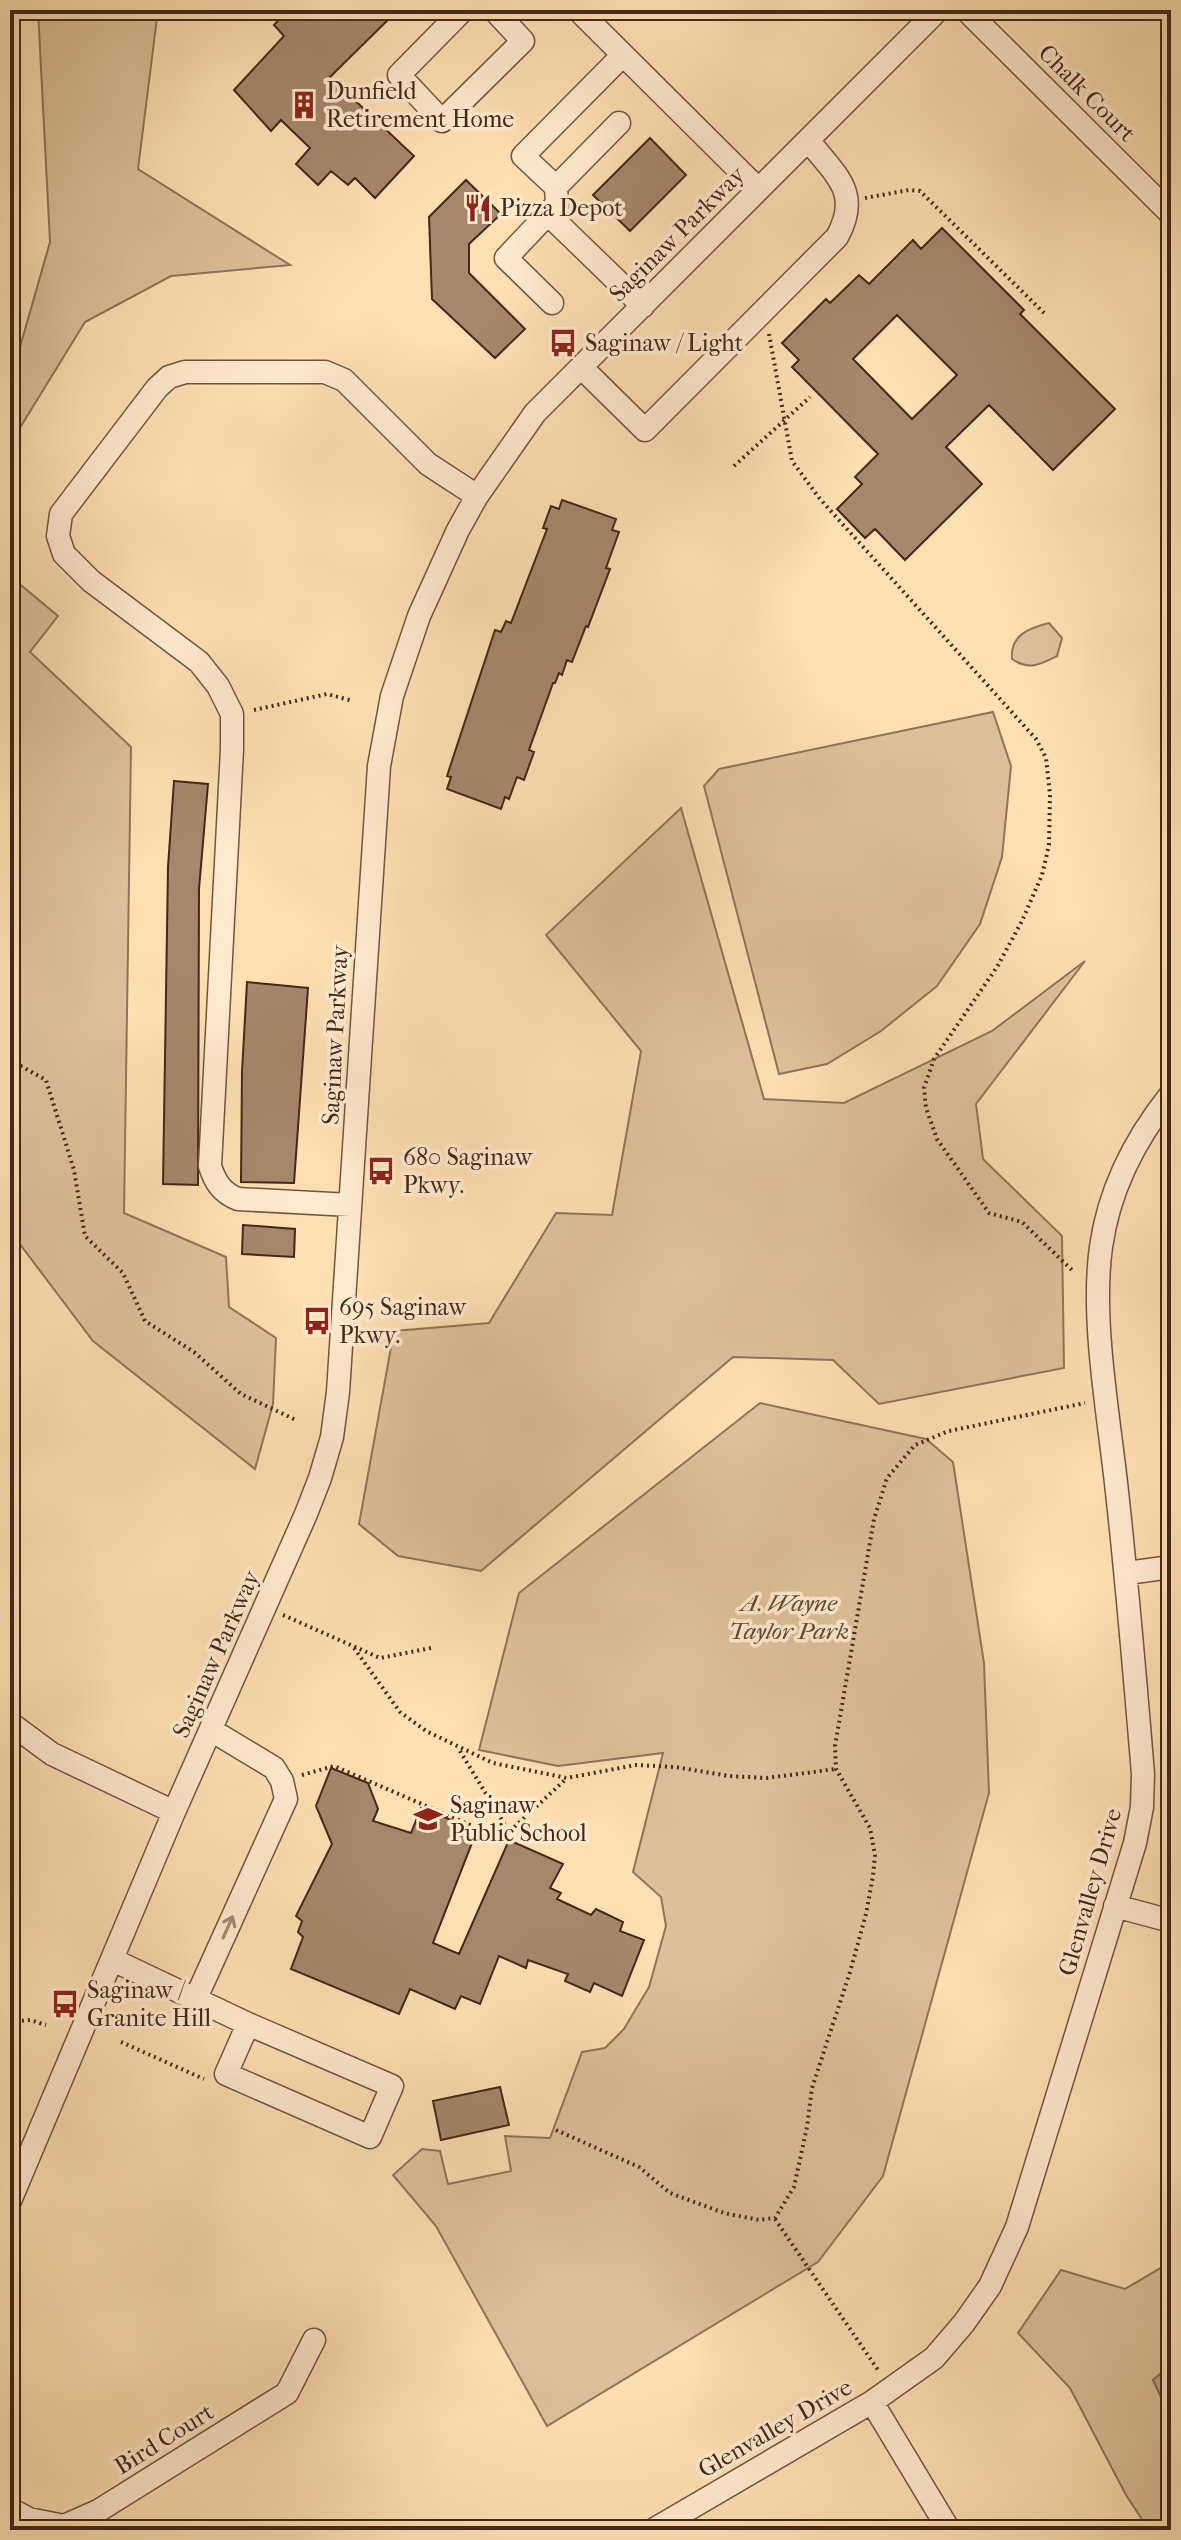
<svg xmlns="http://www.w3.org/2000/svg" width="1181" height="2540" font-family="'IM FELL French Canon',serif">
  <rect width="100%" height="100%" fill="#fedfb2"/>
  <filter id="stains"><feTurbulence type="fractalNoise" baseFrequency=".0025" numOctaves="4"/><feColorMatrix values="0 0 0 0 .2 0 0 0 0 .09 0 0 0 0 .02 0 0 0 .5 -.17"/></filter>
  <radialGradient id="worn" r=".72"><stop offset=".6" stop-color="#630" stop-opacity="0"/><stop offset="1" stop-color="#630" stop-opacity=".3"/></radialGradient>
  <path fill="#dec098" stroke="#917459" stroke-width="2" d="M 38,10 L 158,10 L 138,169 L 290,265 L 171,276 L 85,322 L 10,444 L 10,382 L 50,242 Z
    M 10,576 L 58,616 L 30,652 L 131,747 L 124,1213 L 226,1257 L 229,1307 L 276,1338 L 273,1404 L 255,1469 L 93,1341 L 10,1231 Z
    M 1049,623 L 1062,638 L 1057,656 C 1041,664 1029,671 1012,659 C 1010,635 1029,628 1049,623 Z
    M 993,712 L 1011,766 L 1002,857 L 980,924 L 937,986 L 881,1031 L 827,1064 L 779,1074 L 704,786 L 719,769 Z
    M 681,808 L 764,1099 L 844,1103 L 992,1031 L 1085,961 L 976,1104 L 983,1159 L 1062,1236 L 1064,1368 L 879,1404 L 833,1360 L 733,1357 L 481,1571 L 398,1556 L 359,1524 L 394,1331 L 489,1323 L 556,1213 L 612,1215 L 641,1051 L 546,935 Z
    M 760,1403 L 926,1439 L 953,1462 L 984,1663 L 989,1793 L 883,2176 L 818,2262 L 547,2426 L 436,2226 L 393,2175 L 422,2149 L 440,2151 L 448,2184 L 511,2171 L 505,2136 L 550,2138 L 582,2052 L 605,2048 L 624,2029 L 649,1987 L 666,1926 L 661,1897 L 633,1872 L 663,1753 L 558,1766 L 479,1750 L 519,1593 Z
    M 1171,2246 L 1171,2365 L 1153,2380 L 1171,2418 L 1171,2530 L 1149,2530 L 1126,2495 L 1070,2388 L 1018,2333 L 1061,2270 L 1125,2289 L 1162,2267 Z"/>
  <path fill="#bfa17e" stroke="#8e7156" stroke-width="2" d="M 1171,2365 L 1171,2418 L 1153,2380 Z"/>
  <path fill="#a58769" stroke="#44281a" stroke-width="2" fill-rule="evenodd" d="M 288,10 L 398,10 L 330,77 L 414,156 L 375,198 L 355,178 L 348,185 L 331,171 L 318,185 L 296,164 L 310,148 L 281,120 L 271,131 L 234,90 L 284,36 L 274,25 Z
    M 650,138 L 686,175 L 630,231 L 593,195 Z
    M 466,180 L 501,214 L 469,244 L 469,273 L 525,329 L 495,358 L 432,299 L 429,217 Z
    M 942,228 L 1024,310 L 1020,314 L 1115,409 L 1053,470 L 989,405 L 946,447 L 982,484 L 905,560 L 875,529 L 865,538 L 837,509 L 862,484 L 855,477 L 878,454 L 792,367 L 799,360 L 782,343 L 826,299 L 830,303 L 859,275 L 869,284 L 913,240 L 921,249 ZM 897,315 L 957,375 L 912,419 L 853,359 Z
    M 562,500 L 616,519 L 612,530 L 619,532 L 606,568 L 610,569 L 588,627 L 586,626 L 572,662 L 567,660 L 562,675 L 559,673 L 555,683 L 553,683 L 529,750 L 534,752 L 524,780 L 517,777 L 509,799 L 505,797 L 501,809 L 447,789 L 451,777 L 447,776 L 495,630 L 501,632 L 506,621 L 511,623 L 547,529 L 543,528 L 551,506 L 559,509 Z
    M 174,781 L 208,784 L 199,889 L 198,1185 L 163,1184 L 168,867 Z
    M 247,982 L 308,988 L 294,1183 L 241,1182 L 242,1072 Z
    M 243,1225 L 295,1229 L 294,1257 L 242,1254 Z
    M 331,1768 L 368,1783 L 378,1809 L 373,1821 L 411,1833 L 421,1808 L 477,1830 L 433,1943 L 459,1954 L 509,1840 L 563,1864 L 550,1888 L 561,1893 L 557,1899 L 591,1915 L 596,1909 L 623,1922 L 620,1931 L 644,1940 L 622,1996 L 594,1983 L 590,1992 L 565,1981 L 568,1974 L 528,1960 L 526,1968 L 499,1956 L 480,2004 L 461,1996 L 455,2009 L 410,1989 L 399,2014 L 291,1969 L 303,1937 L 298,1932 L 302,1921 L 296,1916 L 332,1844 L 316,1806 Z
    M 500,2087 L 509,2125 L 441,2140 L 433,2101 Z"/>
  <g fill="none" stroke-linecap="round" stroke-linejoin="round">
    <defs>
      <path id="minor" d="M 463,10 L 399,75 L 442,121 L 523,41 L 494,10
        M 578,10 L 758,189
        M 966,10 L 1171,214
        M 556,187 L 619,123
        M 548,214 L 643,306
        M 552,303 L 506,258 L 557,204 L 556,187 L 523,156 L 623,55
        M 581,367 L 645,430 L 837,237 C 862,192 835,175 808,140
        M 350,1205 L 238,1199 C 222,1193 215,1182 210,1166 L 232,749 L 232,714 L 218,686 L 199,662 L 91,581 L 64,554 L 58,536 L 61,514 L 157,388 L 169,377 L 185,372 L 325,372 L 344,380 L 428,464 L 477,496
        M 1127,1573 L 1171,1567
        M 10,1723 L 52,1754 L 174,1812
        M 1115,1906 L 1171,1921
        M 113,1960 L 248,2024
        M 196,1998 L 286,1799 L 282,1781 L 274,1768 L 211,1730
        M 248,2024 L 392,2086 L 370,2137 L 226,2074 Z
        M 10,2201 L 174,1812 L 306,1514 L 320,1478 L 332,1437 L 338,1392 L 379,766 L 392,696 L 419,616 L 458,530 L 477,496 L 535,413 L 938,10
        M 872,2402 L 949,2530
        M 10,2509 L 29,2519 L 64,2526 L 98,2511 L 287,2393 L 314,2340
        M 653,2530 L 872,2402 L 934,2358 L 964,2323 L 990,2286 L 1017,2227 L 1135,1843 L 1142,1807 L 1143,1774 C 1135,1677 1127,1580 1116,1483 C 1108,1411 1091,1318 1101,1247 C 1109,1189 1135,1139 1171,1094"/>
    </defs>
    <use href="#minor" stroke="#725640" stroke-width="25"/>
    <path stroke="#44281a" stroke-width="4" stroke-dasharray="2 4" stroke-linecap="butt" d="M 865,198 L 909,190 L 920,191 L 1044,313
      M 769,334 L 792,461 L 820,499 L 1036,739 L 1046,758 L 1050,795 L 1049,845 L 1042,875 L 1022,921 L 997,967 L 934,1059 L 924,1088 L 926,1108 L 937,1139 L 989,1213 L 1022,1222 L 1074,1272
      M 734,466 L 810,397
      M 254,710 L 327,694 L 353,701
      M 10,1060 L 46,1080 L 74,1170 L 85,1236 L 123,1273 L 145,1321 L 194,1352 L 241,1394 L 296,1420
      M 283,1615 L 380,1658 L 431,1648
      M 354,1648 L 400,1712 L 426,1731 L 493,1763 L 567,1778 L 636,1765 L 675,1767 L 729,1776 L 767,1778 L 836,1769
      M 460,1751 L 509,1832 L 567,1778
      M 302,1775 L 334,1766 L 484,1831 L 509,1832
      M 10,2022 L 30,2020 L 46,2025
      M 121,2042 L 204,2079
      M 556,2130 L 639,2167 L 670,2193 L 724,2213 L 759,2220 L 775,2218 L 794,2187 L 807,2127 L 812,2088 L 850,1972 L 866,1914 L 873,1876 L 875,1855 L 870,1828 L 836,1769 L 835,1746 L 874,1519 L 887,1478 L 915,1445 L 949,1431 L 1085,1403
      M 775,2219 L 878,2370"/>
    <use href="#minor" stroke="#feeacd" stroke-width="22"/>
  </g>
  <defs><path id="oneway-shaft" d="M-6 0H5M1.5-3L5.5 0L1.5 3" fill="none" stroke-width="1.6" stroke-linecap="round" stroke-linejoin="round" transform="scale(2)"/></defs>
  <use stroke="#a18974" href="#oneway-shaft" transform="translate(228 1927) rotate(-66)"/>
  <defs>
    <symbol id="building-bare" viewBox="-9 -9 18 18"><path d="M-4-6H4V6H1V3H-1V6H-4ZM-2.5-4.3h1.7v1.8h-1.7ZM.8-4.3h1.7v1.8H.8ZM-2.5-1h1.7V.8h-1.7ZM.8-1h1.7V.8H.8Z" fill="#8f2418" stroke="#feeacd" stroke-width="2.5" paint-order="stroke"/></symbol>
    <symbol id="restaurant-bare" viewBox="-9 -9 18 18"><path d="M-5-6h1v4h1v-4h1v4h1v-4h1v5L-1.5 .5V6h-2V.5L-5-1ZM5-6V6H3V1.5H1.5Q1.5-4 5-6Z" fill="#8f2418" stroke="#feeacd" stroke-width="2.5" paint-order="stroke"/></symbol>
    <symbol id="bus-bare" viewBox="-9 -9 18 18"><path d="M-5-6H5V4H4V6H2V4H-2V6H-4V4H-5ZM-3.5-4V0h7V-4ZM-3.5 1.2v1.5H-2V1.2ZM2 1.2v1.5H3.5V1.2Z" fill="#8f2418" stroke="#feeacd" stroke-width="2.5" paint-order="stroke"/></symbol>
    <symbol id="school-bare" viewBox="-9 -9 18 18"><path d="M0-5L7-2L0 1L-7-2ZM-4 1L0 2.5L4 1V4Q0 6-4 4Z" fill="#8f2418" stroke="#feeacd" stroke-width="2.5" paint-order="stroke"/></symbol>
  </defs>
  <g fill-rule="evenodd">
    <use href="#building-bare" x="284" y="85" width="40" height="40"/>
    <use href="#restaurant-bare" x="458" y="188" width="40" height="40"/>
    <use href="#bus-bare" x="543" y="323" width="40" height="40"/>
    <use href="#bus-bare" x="361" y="1151" width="40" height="40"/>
    <use href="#bus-bare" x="297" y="1301" width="40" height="40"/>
    <use href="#school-bare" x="408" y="1799" width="40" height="40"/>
    <use href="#bus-bare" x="45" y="1984" width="40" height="40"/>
  </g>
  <g text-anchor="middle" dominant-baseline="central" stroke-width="7" stroke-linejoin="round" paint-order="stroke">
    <g font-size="24" fill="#44281a" stroke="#feeacd" text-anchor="start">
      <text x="326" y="91">Dunfield<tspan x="326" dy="28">Retirement Home</tspan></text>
      <text x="500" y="208">Pizza Depot</text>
      <text x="585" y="343">Saginaw / Light</text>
      <text x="403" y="1157">680 Saginaw<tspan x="403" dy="28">Pkwy.</tspan></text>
      <text x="339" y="1307">695 Saginaw<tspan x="339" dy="28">Pkwy.</tspan></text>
      <text x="450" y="1805">Saginaw<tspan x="450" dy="28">Public School</tspan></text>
      <text x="87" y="1990">Saginaw /<tspan x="87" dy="28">Granite Hill</tspan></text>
    </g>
    <g font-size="24" fill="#44281a" stroke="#feeacd">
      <text transform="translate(1087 93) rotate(45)">Chalk Court</text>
      <text transform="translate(677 234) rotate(-45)">Saginaw Parkway</text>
      <text transform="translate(335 1035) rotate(-87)">Saginaw Parkway</text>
      <text transform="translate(216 1654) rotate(-66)">Saginaw Parkway</text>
      <text transform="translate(1090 1892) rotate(-74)">Glenvalley Drive</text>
      <text transform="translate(775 2428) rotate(-30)">Glenvalley Drive</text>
      <text transform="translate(164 2439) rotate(-32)">Bird Court</text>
    </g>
    <g font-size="24" font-style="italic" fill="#634633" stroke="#feeacd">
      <text x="789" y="1603">A. Wayne<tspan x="789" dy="28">Taylor Park</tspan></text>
    </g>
  </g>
  <rect width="1181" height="2540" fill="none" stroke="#fedfb2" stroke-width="40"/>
  <rect x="12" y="12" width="1157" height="2516" fill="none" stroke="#44281a" stroke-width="4"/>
  <rect x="20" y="20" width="1141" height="2500" fill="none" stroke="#44281a" stroke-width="2"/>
  <rect width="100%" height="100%" filter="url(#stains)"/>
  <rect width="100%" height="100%" fill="url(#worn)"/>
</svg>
